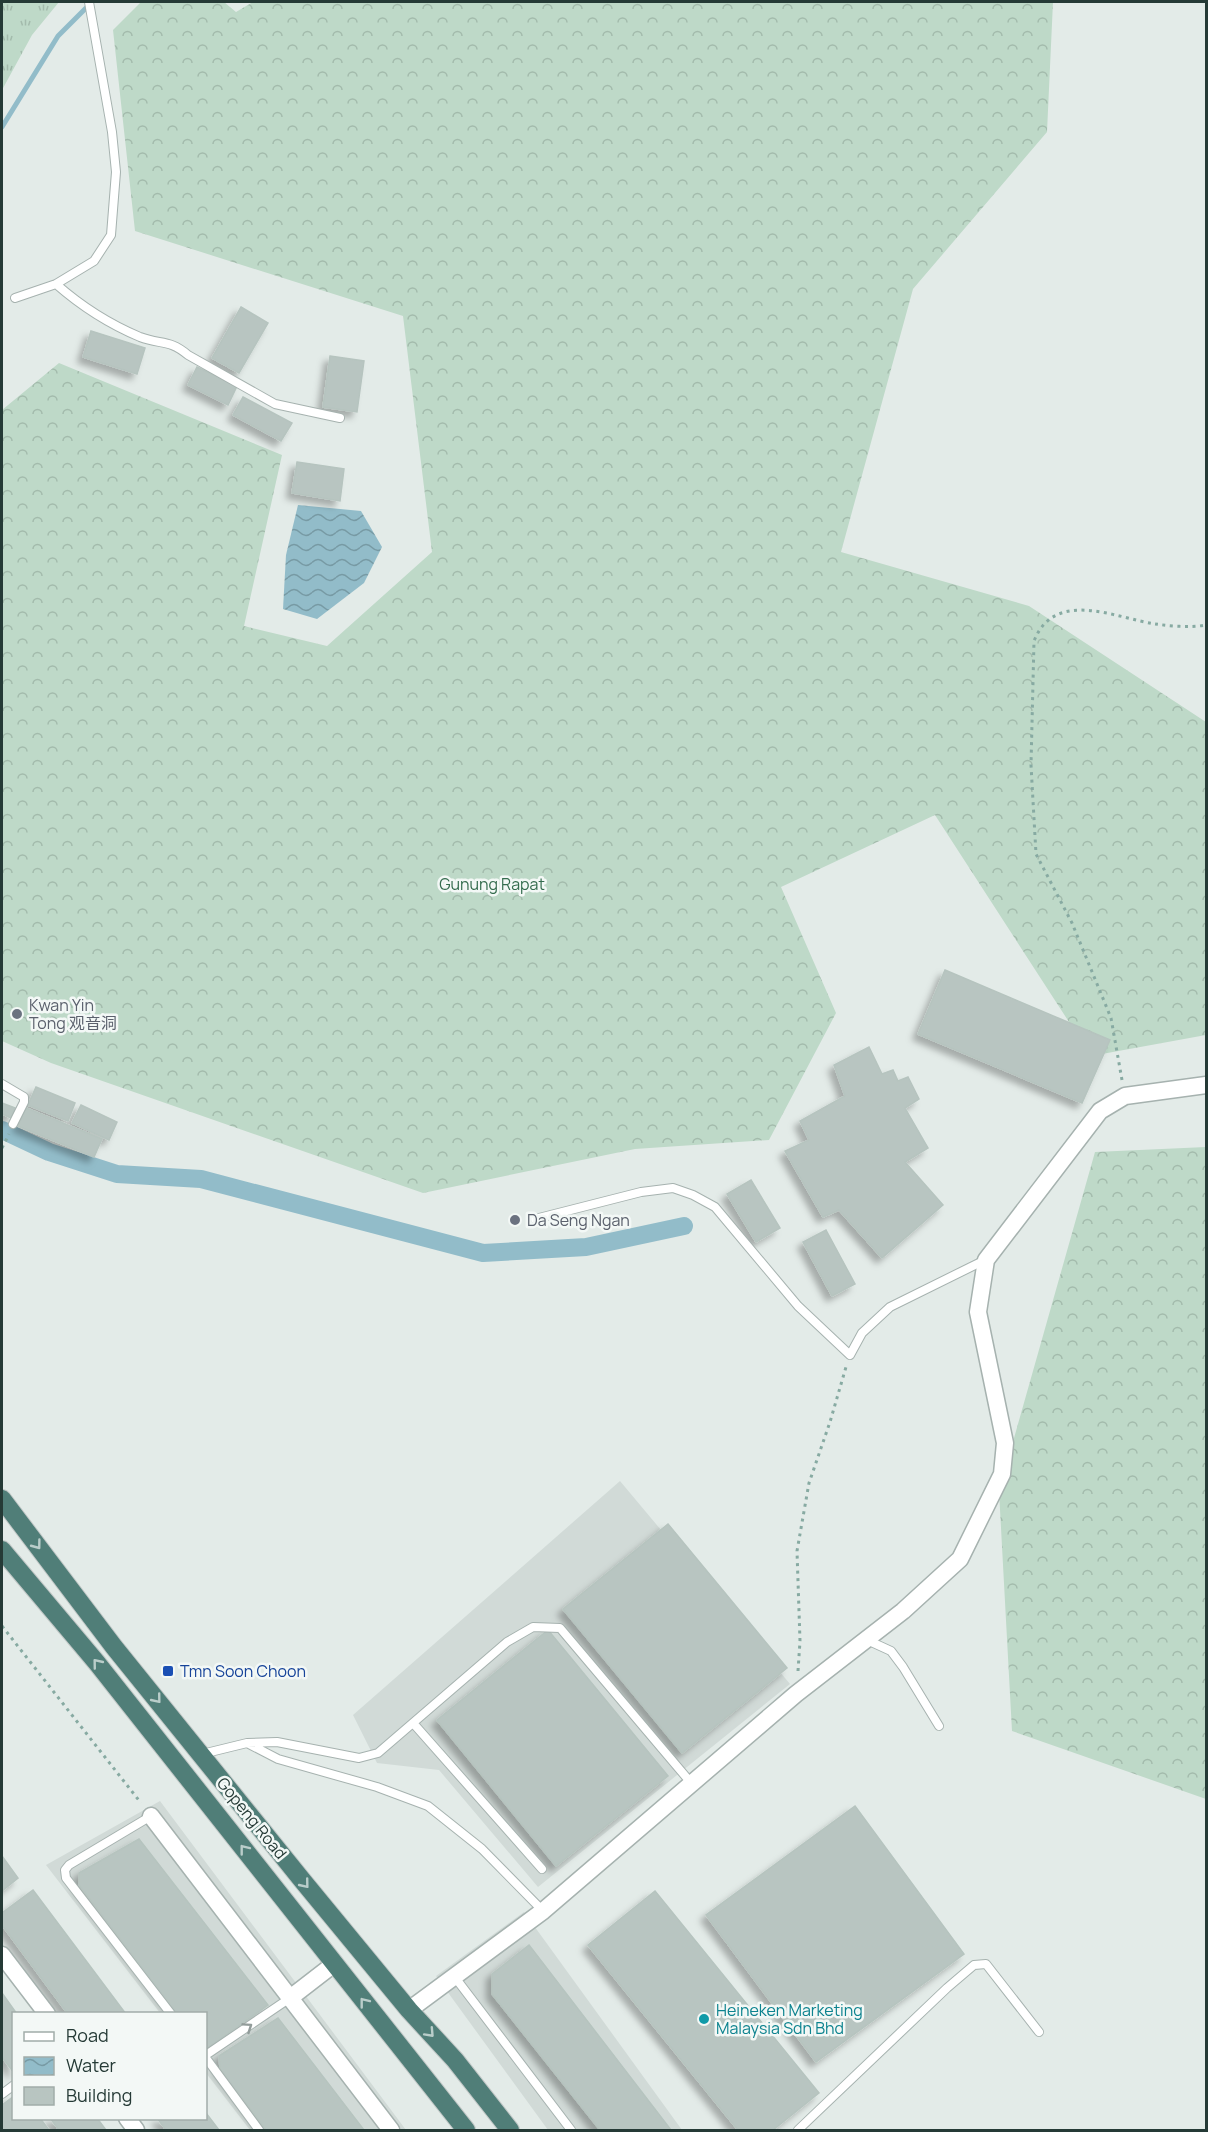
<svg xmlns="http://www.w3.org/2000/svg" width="1208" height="2132" font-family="Manrope,'Noto Sans SC',sans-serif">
  <defs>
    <pattern id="grass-tufts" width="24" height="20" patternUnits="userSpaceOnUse" patternTransform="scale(1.5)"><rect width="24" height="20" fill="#bed9c8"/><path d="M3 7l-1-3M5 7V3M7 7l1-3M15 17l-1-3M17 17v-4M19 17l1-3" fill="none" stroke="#a3bbac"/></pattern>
    <pattern id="forest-crowns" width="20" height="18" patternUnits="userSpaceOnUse" patternTransform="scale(1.5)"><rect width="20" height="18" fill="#bed9c8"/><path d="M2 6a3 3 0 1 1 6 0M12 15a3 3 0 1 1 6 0" fill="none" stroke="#a3bbac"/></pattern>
    <pattern id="water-waves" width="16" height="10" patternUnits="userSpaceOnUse" patternTransform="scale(1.5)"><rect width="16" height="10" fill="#92bcc9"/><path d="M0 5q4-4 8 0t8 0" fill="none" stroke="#779aa4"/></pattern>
    <filter id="shadow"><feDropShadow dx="-5.5" dy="5.5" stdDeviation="3" flood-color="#0004"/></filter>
  </defs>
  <rect width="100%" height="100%" fill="#e3ebe8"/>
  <path fill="#d1dad7" d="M 620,1481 L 790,1684 L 538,1887 L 439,1770 L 377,1763 L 353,1715 Z
    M 160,1801 L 406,2130 L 250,2130 L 206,2073 L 206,2014 L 160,2013 L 46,1865 Z
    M 524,1912 L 682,2130 L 548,2130 L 436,1976 Z"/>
  <path fill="url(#grass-tufts)" d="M 2,2 L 59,2 L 32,35 L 2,90 Z"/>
  <path fill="url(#forest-crowns)" d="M 141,2 L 224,2 L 236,12 L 253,2 L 1053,2 L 1047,132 L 913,289 L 841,552 L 1029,606 L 1206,722 L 1206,1035 L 1091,1056 L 935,815 L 781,887 L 836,1013 L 769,1140 L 635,1149 L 423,1193 L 51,1063 L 2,1041 L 2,410 L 59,363 L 282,455 L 244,626 L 327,646 L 432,552 L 403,316 L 135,231 L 113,30 Z
    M 1206,1147 L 1206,1799 L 1012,1731 L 999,1491 L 1095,1152 Z"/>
  <path fill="url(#water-waves)" d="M 298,505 L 361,511 L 382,547 L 364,583 L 317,619 L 283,609 L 286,555 Z"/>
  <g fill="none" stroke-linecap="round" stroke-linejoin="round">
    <path stroke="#92bcc9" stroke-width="5" d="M 2,127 L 58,36 L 89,5"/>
    <path stroke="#92bcc9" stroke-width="18" d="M 2,1130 L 49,1152 L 117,1174 L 201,1179 L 483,1253 L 586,1247 L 684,1226"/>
  </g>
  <path fill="#b8c5c1" stroke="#b6c4bf" stroke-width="1.5" filter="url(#shadow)" d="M 241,307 L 268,323 L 239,373 L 212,358 Z
    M 91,331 L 145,348 L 137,374 L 83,357 Z
    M 330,356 L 364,361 L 357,412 L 323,407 Z
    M 197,367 L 237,386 L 228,405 L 188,385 Z
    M 243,397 L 292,423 L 281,441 L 233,415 Z
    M 297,462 L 344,469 L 340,501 L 292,493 Z
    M 945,970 L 1110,1040 L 1082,1103 L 918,1034 Z
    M 869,1047 L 882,1074 L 893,1070 L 898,1081 L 908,1077 L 919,1099 L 905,1108 L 928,1148 L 905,1162 L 943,1205 L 882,1258 L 839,1210 L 823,1217 L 785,1151 L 809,1140 L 800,1121 L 845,1096 L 834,1065 Z
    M 36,1087 L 75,1103 L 68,1121 L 28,1105 Z
    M 2,1103 L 15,1108 L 11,1118 L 2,1114 Z
    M 81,1105 L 117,1122 L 109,1140 L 72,1123 Z
    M 26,1108 L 102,1139 L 94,1157 L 18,1126 Z
    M 751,1180 L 780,1228 L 756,1242 L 727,1194 Z
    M 826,1230 L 855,1284 L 832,1296 L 803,1242 Z
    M 668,1524 L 787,1668 L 682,1753 L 563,1609 Z
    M 548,1630 L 668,1776 L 556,1866 L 437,1720 Z
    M 855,1806 L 964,1954 L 816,2062 L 706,1915 Z
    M 139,1839 L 268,2005 L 206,2049 L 206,2014 L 177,2014 L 79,1885 L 79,1873 Z
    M 2,1856 L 18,1878 L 2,1891 Z
    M 33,1890 L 126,2014 L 68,2014 L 2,1925 L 2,1913 Z
    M 655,1891 L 819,2093 L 773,2130 L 738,2130 L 588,1945 Z
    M 529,1945 L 671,2130 L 600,2130 L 492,1994 L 492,1974 Z
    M 2,1993 L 17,2014 L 14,2014 L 14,2073 L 2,2057 Z
    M 278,2018 L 364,2130 L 266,2130 L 220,2069 L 219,2056 Z
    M 14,2096 L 14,2118 L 40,2118 L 49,2130 L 4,2130 L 2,2127 L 2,2105 Z
    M 206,2113 L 219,2130 L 166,2130 L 157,2118 L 206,2118 Z
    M 50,2118 L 97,2118 L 106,2130 L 59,2130 Z"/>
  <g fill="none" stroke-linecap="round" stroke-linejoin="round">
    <defs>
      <path id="service" d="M 56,284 C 81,306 109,324 140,337 C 161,345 169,339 188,355 L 275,404 L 340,418
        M 15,298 L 56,284 L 94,261 L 111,235 L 116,172 L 112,132 L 89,2
        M 2,1084 L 24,1097 L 24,1102 L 13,1124
        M 535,1219 L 641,1192 L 673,1188 L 693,1195 L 715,1207 L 798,1306 L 850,1355 L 862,1333 L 890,1307 L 985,1260
        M 867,1640 L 891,1651 L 903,1667 L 939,1726
        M 413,1723 L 542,1869
        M 247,1743 L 277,1742 L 359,1758 L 378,1753 L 507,1642 L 533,1627 L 560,1628 L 692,1784
        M 202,1754 L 247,1743 L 278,1759 L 377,1787 L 428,1806 L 482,1849 L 543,1911
        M 151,1816 L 69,1865 L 65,1870 L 66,1878 L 171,2014
        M 454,1976 L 571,2130
        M 206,2055 L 290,1998
        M 206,2058 L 259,2130
        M 2,2094 L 14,2085
        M 798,2130 L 947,1988 L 974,1965 L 986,1964 L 1039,2032"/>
      <path id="minor" d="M 151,1816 L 391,2130
        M 2,1955 L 47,2014
        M 290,1998 L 334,1964
        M 409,2010 L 543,1911 L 796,1694 L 903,1611 L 960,1559 L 1002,1474 L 1005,1443 L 978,1312 L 986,1260 L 1100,1111 L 1125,1096 L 1206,1085
        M 127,2118 L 136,2130"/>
      <path id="trunk" d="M 2,1499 L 114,1647 L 302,1880 L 409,2010 L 455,2060 L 510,2130
        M 2,1550 L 97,1663 L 466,2130"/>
    </defs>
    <use href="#service" stroke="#a6b2af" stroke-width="10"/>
    <use href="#minor" stroke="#a6b2af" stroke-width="19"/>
    <use href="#trunk" stroke="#c2c8c7" stroke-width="20"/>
    <path stroke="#87aaa2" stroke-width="3" stroke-dasharray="3 4.5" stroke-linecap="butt" d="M 1122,1080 L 1111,1018 L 1072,923 L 1036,854 L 1031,765 L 1034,641 C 1055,588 1116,618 1155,624 C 1171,626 1190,628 1206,625
      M 2,1148 L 9,1134
      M 2,1626 L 141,1803
      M 798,1671 L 800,1641 L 797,1551 L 809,1483 L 830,1422 L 846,1367"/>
    <use href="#service" stroke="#fff" stroke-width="8"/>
    <use href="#minor" stroke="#fff" stroke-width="16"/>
    <use href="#trunk" stroke="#507e78" stroke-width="18"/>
  </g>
  <defs><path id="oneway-chevron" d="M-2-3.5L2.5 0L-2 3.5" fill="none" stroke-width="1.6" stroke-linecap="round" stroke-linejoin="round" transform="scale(1.5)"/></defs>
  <g stroke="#bacdca">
    <use href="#oneway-chevron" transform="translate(37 1545) rotate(53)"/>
    <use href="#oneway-chevron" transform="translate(97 1663) rotate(-129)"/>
    <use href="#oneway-chevron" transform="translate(157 1699) rotate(51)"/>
    <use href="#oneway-chevron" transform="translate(244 1849) rotate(-128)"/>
    <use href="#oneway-chevron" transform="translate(305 1884) rotate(51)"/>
    <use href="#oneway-chevron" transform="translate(364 2002) rotate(-128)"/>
    <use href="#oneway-chevron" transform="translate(430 2033) rotate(47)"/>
  </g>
  <use stroke="#929c9a" href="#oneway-chevron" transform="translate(248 2027) rotate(-34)"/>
  <g fill="#6b7280" stroke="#f3f8f6" stroke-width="2">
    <circle cx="17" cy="1014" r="6"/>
    <circle cx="515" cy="1220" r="6"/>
  </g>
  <rect fill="#1a4fb4" stroke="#f3f8f6" stroke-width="2" x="162" y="1665" width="12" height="12" rx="3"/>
  <circle fill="#0f9aa8" stroke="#f3f8f6" stroke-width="2" cx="704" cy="2019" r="6"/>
  <g text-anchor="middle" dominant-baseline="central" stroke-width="5" stroke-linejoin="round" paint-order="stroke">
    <g font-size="16" fill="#346c4e" stroke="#f3f8f6">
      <text x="492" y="884">Gunung Rapat</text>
    </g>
    <g font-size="16" fill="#5b616d" stroke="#f3f8f6" text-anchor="start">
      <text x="29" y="1005">Kwan Yin<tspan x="29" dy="18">Tong 观音洞</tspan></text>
      <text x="527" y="1220">Da Seng Ngan</text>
    </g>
    <g font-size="16" fill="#164399" stroke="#f3f8f6" text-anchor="start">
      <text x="180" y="1671">Tmn Soon Choon</text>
    </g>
    <g font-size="16" fill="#253a36" stroke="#f3f8f6">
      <text transform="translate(252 1818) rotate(51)">Gopeng Road</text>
    </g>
    <g font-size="16" fill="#0d838f" stroke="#f3f8f6" text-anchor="start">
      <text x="716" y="2010">Heineken Marketing<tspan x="716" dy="18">Malaysia Sdn Bhd</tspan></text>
    </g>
  </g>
  <rect width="1208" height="2132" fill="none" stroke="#253a36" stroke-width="6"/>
  <rect x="12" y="2012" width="195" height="108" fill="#f3f8f6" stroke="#a1aca9" stroke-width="1.5"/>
  <rect x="24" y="2032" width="30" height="9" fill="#ffffff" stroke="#a1aca9" stroke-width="1.5"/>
  <text x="66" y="2042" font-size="18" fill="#253a36">Road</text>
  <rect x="24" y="2057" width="30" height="18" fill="url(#water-waves)" stroke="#a1aca9" stroke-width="1.5"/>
  <text x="66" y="2072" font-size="18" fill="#253a36">Water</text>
  <rect x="24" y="2087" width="30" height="18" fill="#b8c5c1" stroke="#a1aca9" stroke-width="1.5"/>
  <text x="66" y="2102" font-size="18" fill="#253a36">Building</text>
</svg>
